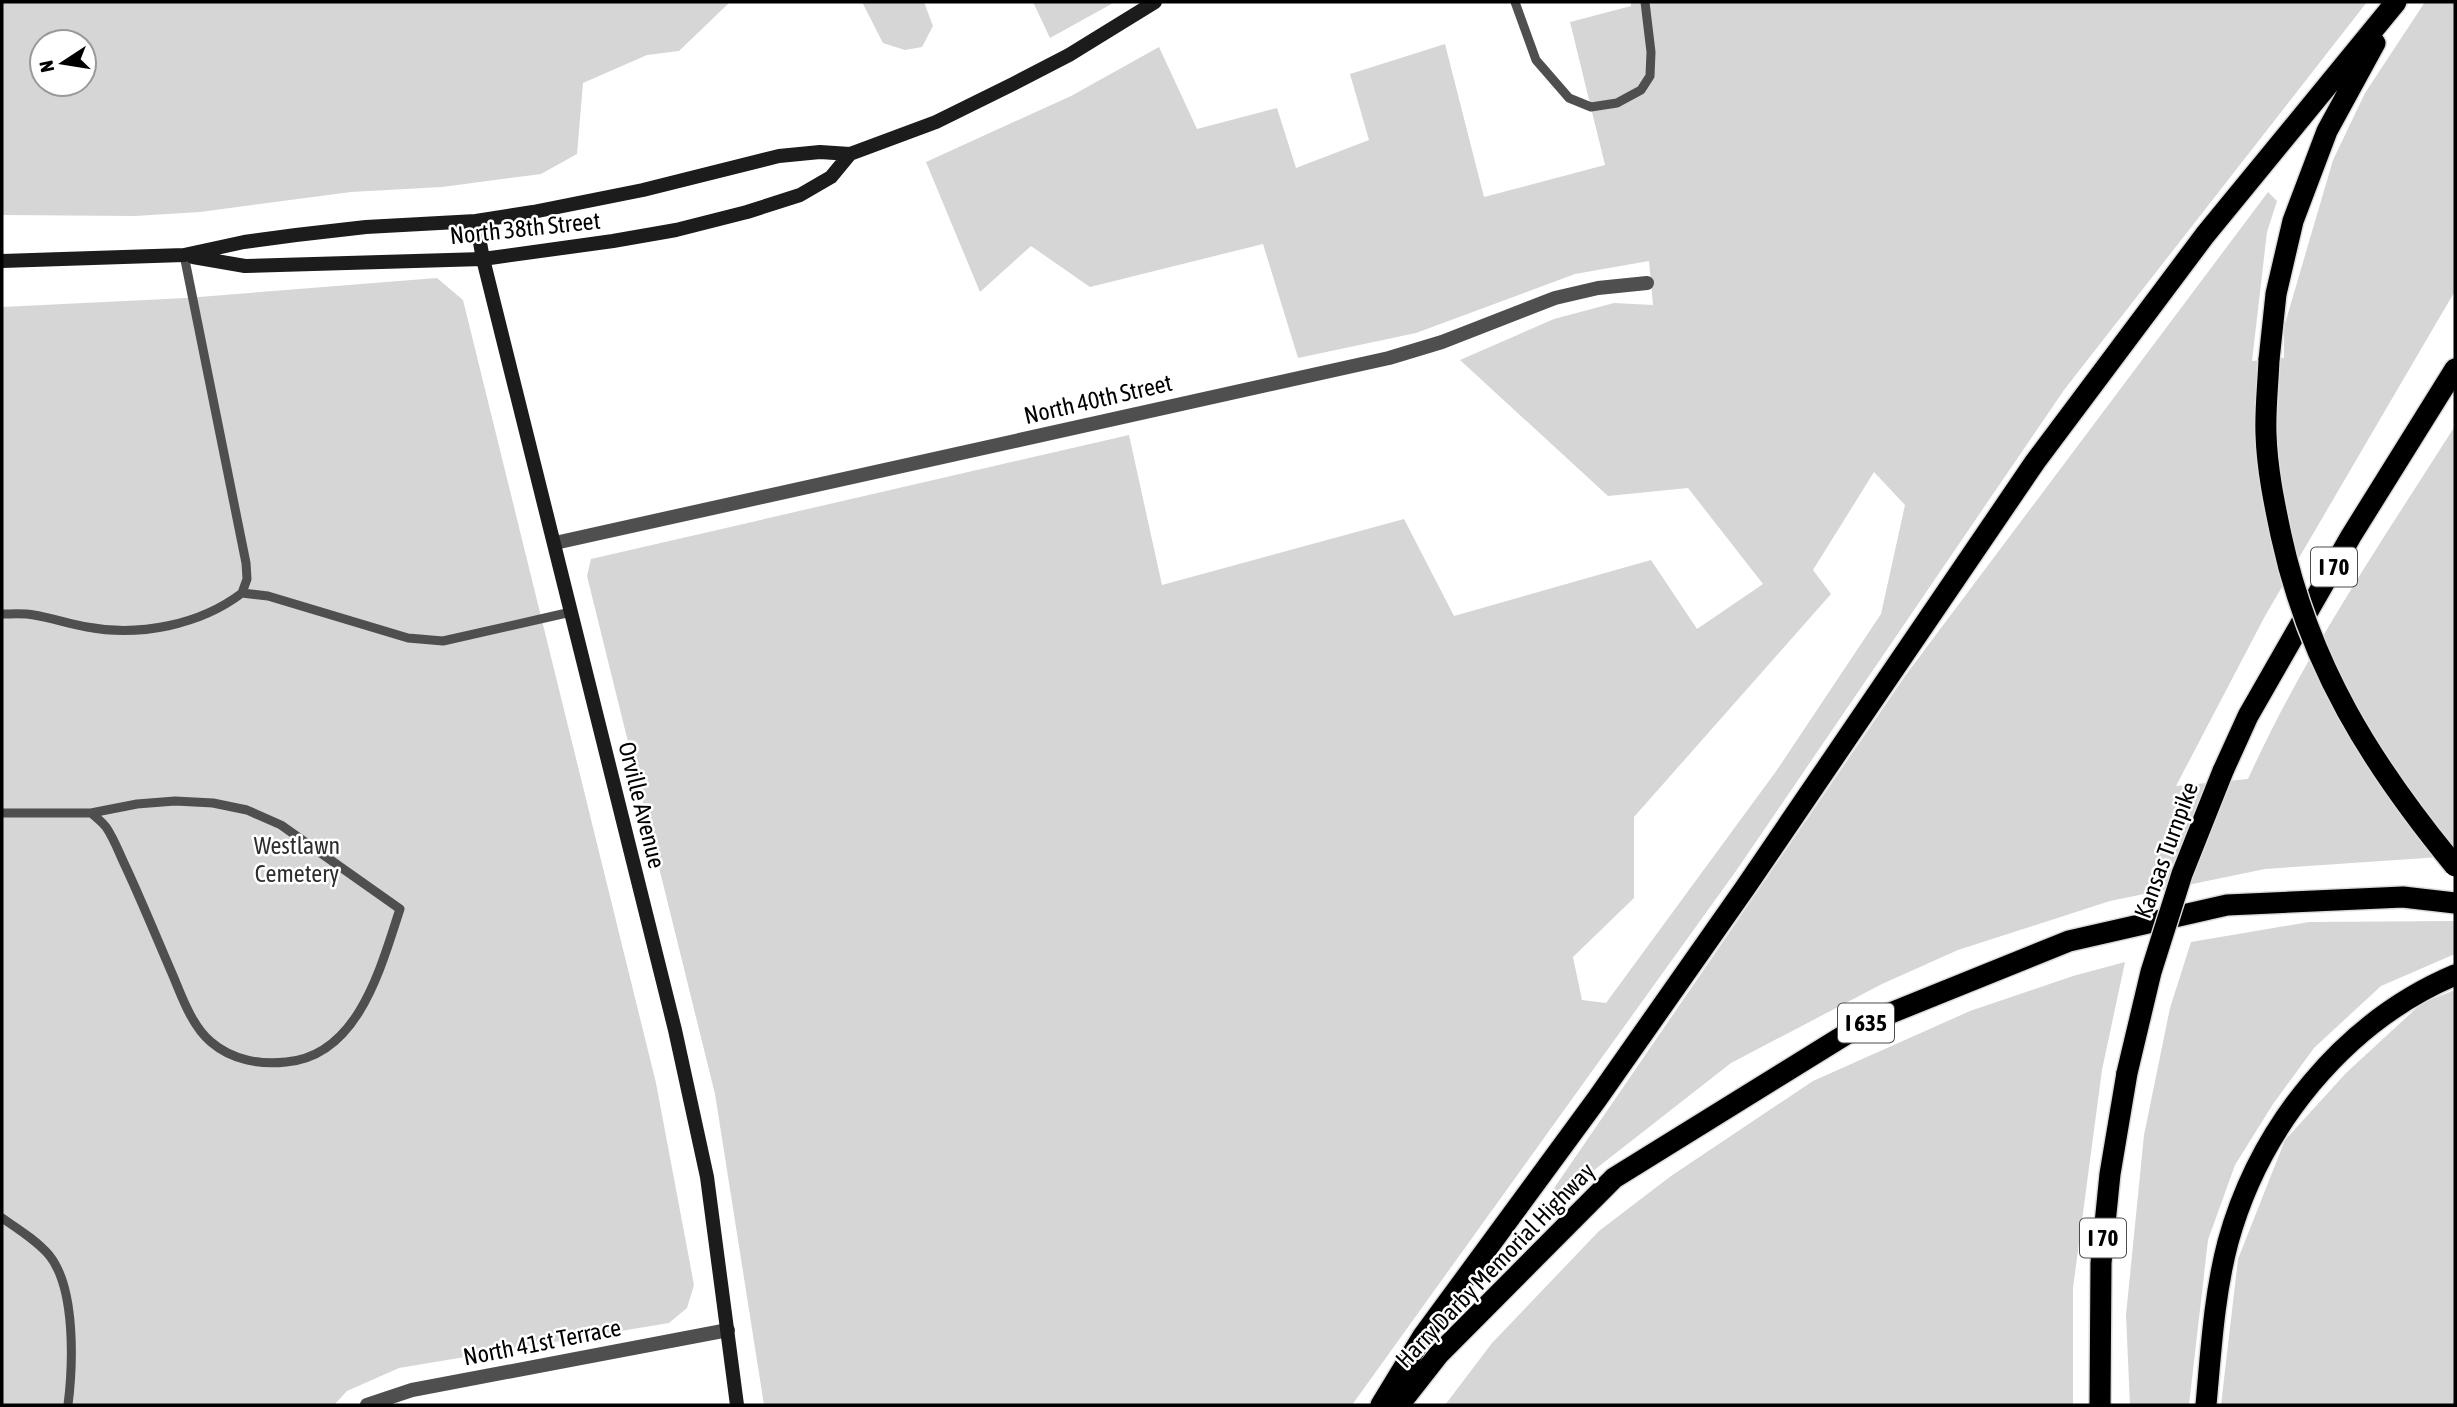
<svg xmlns="http://www.w3.org/2000/svg" width="2457" height="1407" font-family="'Asap Condensed',sans-serif">
  <rect width="100%" height="100%" fill="#fff"/>
  <path fill="#d6d6d6" fill-rule="evenodd" d="M 2,2 L 730,2 L 679,51 L 647,55 L 583,83 L 577,154 L 541,174 L 442,187 L 351,192 L 200,212 L 135,216 L 2,215 ZM 42,42 L 84,42 L 84,84 L 42,84 Z
    M 862,2 L 924,2 L 933,26 L 922,47 L 905,50 L 883,43 Z
    M 1033,2 L 1115,2 L 1050,38 Z
    M 1631,2 L 2367,2 L 2064,390 L 1736,871 L 1352,1405 L 764,1405 L 715,1094 L 587,576 L 591,559 L 1129,435 L 1162,585 L 1404,519 L 1454,616 L 1651,560 L 1697,629 L 1763,584 L 1688,488 L 1608,496 L 1460,360 L 1554,319 L 1614,303 L 1653,305 L 1649,261 L 1575,274 L 1416,333 L 1298,358 L 1263,244 L 1090,287 L 1031,246 L 980,292 L 926,162 L 1071,96 L 1159,47 L 1197,129 L 1277,108 L 1296,168 L 1369,140 L 1350,74 L 1445,44 L 1484,197 L 1605,165 L 1570,22 L 1631,6 ZM 1874,472 L 1905,505 L 1881,614 L 1777,770 L 1606,1003 L 1582,1000 L 1573,957 L 1634,898 L 1634,817 L 1831,594 L 1813,570 Z
    M 2425,2 L 2455,2 L 2455,291 L 2265,616 L 2176,786 L 2248,779 C 2304,655 2382,541 2455,426 L 2455,856 L 2265,869 L 2110,901 L 1958,950 L 1882,984 L 1731,1063 L 1561,1196 L 1550,1194 L 1905,676 L 2268,192 L 2277,201 L 2267,232 L 2252,361 L 2284,358 L 2284,327 L 2333,160 L 2365,93 Z
    M 437,278 L 463,300 L 656,1083 L 694,1285 L 687,1308 L 669,1323 L 399,1368 L 347,1391 L 334,1405 L 2,1405 L 2,307 L 186,298 Z
    M 2455,921 L 2455,954 L 2381,986 L 2314,1048 L 2273,1104 L 2235,1165 L 2208,1240 L 2189,1405 L 2130,1405 L 2126,1315 L 2144,1135 L 2170,1008 L 2191,942 L 2309,922 Z
    M 2125,962 L 2102,1070 L 2073,1288 L 2073,1405 L 1445,1405 L 1492,1343 L 1599,1231 L 1671,1176 L 1813,1081 L 1970,1011 L 2073,976 Z
    M 2455,990 L 2455,1405 L 2221,1405 L 2238,1259 L 2285,1140 L 2346,1073 L 2422,1003 Z"/>
  <g fill="none" stroke-linecap="round" stroke-linejoin="round">
    <defs>
      <path id="highway" d="M 2269,360 L 2276,294 L 2293,221 L 2327,131 L 2375,43
        M 2223,771 L 2248,716 L 2351,536 L 2455,369
        M 1381,1405 L 1423,1336 L 1597,1099 L 1745,888 L 2035,462 L 2205,235 L 2396,2
        M 1399,1405 L 1439,1354 L 1614,1178 L 1861,1025 L 2069,941 L 2227,905 L 2403,897 L 2455,903
        M 2100,1405 L 2101,1263 L 2110,1174 L 2127,1073
        M 2206,1405 C 2211,1351 2214,1295 2228,1242 C 2260,1126 2344,1022 2455,975"/>
    </defs>
    <use href="#highway" stroke="#dbdbdb" stroke-width="24"/>
    <path stroke="#4f4f4f" stroke-width="9" d="M 1515,2 L 1536,60 L 1569,98 L 1591,107 L 1617,103 L 1641,90 L 1650,76 L 1651,52 L 1645,2
      M 184,255 L 246,563 L 247,579 L 242,593 L 268,596 L 408,638 L 443,641 L 571,612
      M 2,614 C 12,614 24,613 34,615 C 52,618 70,624 87,627 C 139,637 200,625 242,593
      M 175,801 L 213,803 L 247,810 L 281,825 L 400,909 C 381,966 359,1056 286,1062 C 260,1065 232,1060 211,1042 C 193,1027 183,1000 174,978 C 157,939 141,899 123,861 C 118,850 113,837 106,827 C 102,822 96,817 91,813 L 137,804 Z
      M 2,813 L 91,813
      M 2,1218 C 18,1229 36,1240 49,1255 C 76,1288 73,1365 68,1405"/>
    <path stroke="#4f4f4f" stroke-width="14" d="M 555,543 L 1389,358 L 1442,342 L 1555,298 L 1598,288 L 1647,283
      M 367,1405 L 412,1390 L 728,1330"/>
    <path stroke="#1c1c1c" stroke-width="14" d="M 476,221 L 483,259 L 675,1030 L 707,1177 L 737,1405
      M 193,257 L 245,266 L 483,259 L 613,241 L 676,230 L 747,212 L 800,195 L 831,177 L 850,154
      M 2,261 L 184,255 L 244,242 L 296,235 L 366,227 L 476,221 L 533,212 L 643,190 L 779,156 L 820,152 L 850,154 L 936,122 L 1013,84 L 1069,55 L 1155,2"/>
    <use href="#highway" stroke="#000" stroke-width="21"/>
    <defs>
      <path id="highway-bridge" d="M 2269,360 C 2268,385 2265,410 2266,434 C 2267,468 2274,502 2281,535 C 2309,665 2371,764 2455,866
        M 2127,1073 L 2151,972 L 2182,874 L 2223,771"/>
    </defs>
    <use href="#highway-bridge" stroke="#dbdbdb" stroke-width="24" stroke-linecap="butt"/>
    <use href="#highway-bridge" stroke="#000" stroke-width="21"/>
  </g>
  <g text-anchor="middle" dominant-baseline="central" stroke-width="5" stroke-linejoin="round" paint-order="stroke">
    <g fill="#fff" stroke="#4c4c4c" stroke-width="2">
      <rect x="2311" y="547.5" width="46" height="39" rx="5"/>
      <rect x="1838" y="1003.5" width="56" height="39" rx="5"/>
      <rect x="2080" y="1218.5" width="46" height="39" rx="5"/>
    </g>
    <g font-size="23" font-weight="bold" fill="#000">
      <text x="2334" y="567">I 70</text>
      <text x="1866" y="1023">I 635</text>
      <text x="2103" y="1238">I 70</text>
    </g>
    <g font-size="24" fill="#000" stroke="#fff">
      <text transform="translate(525 228) rotate(-6)">North 38th Street</text>
      <text transform="translate(1098 399) rotate(-13)">North 40th Street</text>
      <text transform="translate(642 805) rotate(76)">Orville Avenue</text>
      <text transform="translate(2166 850) rotate(-70)">Kansas Turnpike</text>
      <text transform="translate(1495 1265) rotate(-46)">Harry Darby Memorial Highway</text>
      <text transform="translate(542 1342) rotate(-11)">North 41st Terrace</text>
    </g>
    <g font-size="24" fill="#2d2d2d" stroke="#fff">
      <text x="297" y="845">Westlawn<tspan x="297" dy="28">Cemetery</tspan></text>
    </g>
  </g>
  <rect width="2457" height="1407" fill="none" stroke="#000000" stroke-width="7"/>
  <g transform="translate(63 63) rotate(258)"><circle r="33" fill="#ffffff" stroke="#999999" stroke-width="2"/>
  <path d="M0-5L12 26L0 18L-12 26Z" fill="#000000"/>
  <text y="-10" font-size="19" font-weight="bold" text-anchor="middle" fill="#000000">N</text>
  </g>
</svg>
